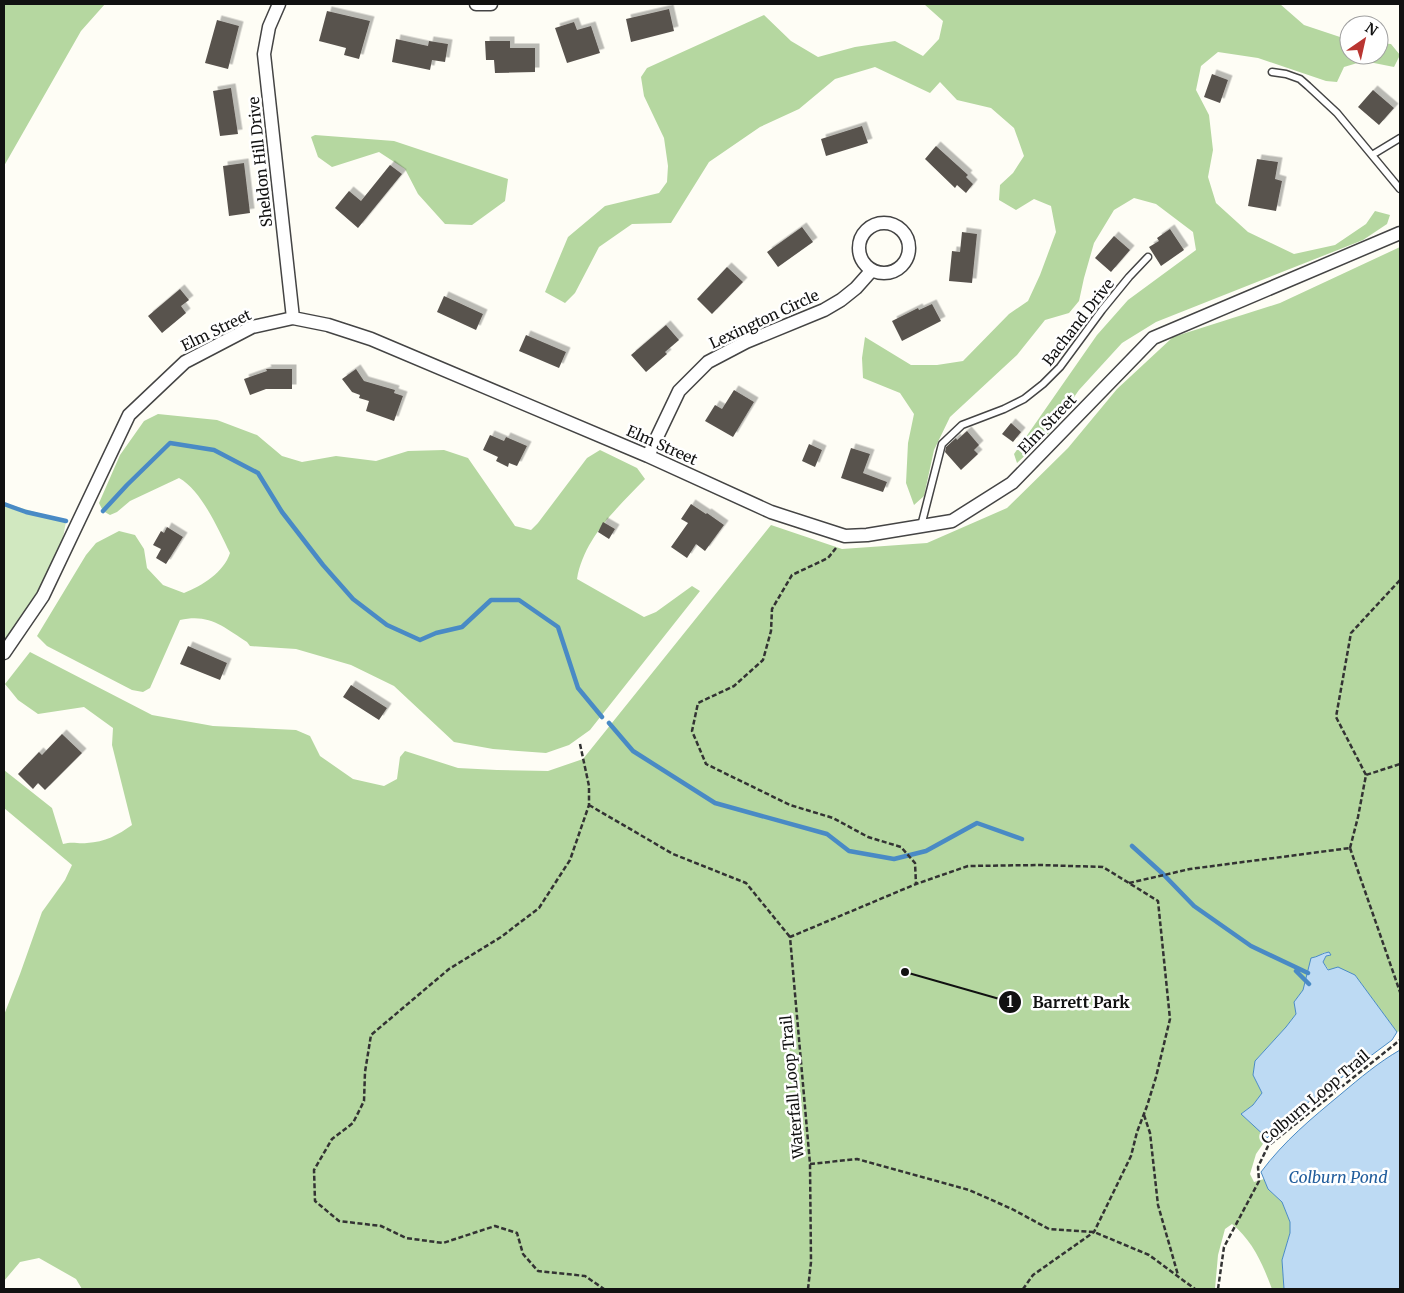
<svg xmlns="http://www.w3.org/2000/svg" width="1404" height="1293" font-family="Merriweather,serif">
  <defs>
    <filter id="shadow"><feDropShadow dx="4.5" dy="-4.5" stdDeviation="0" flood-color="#0004"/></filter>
  </defs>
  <rect width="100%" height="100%" fill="#fefdf5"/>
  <path fill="#d1e8c0" d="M 4,503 L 66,521 L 62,544 L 45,580 L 4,644 Z"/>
  <path fill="#b5d7a0" d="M 4,4 L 105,4 L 81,31 L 4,166 Z
    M 924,4 L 1280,4 L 1304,25 L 1340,37 L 1349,38 L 1349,55 L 1379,55 L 1379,43 L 1391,44 L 1400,55 L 1394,67 L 1364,61 L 1344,67 L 1337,82 L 1326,81 L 1258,58 L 1218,52 L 1201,66 L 1196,90 L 1209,115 L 1213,150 L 1208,177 L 1216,203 L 1248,232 L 1294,254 L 1335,245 L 1366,224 L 1375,211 L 1390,215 L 1387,224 L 1363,240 L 1156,322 L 1122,343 L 1079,390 L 1048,434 L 1017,463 L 1014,454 L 1097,335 L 1128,300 L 1196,250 L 1193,232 L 1156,204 L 1134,198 L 1114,210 L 1094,243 L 1084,278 L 1079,301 L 1069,313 L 1045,320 L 1017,355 L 950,417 L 934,450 L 924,496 L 914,505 L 906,483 L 908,443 L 914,414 L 900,393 L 863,378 L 862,358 L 865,337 L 911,365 L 937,365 L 963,361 L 1009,314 L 1028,301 L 1040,275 L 1056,232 L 1051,206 L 1034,199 L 1016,210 L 999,200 L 1000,185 L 1013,173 L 1024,156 L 1014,128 L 991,108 L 957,100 L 940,82 L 930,93 L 875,67 L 835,79 L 799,109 L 760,127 L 709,162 L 671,223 L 632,224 L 599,247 L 575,293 L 565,303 L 545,292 L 568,237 L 605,206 L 659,193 L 667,182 L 668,166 L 664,138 L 644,96 L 641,77 L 647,68 L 764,15 L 791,41 L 818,57 L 855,47 L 895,41 L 923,56 L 939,39 L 943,21 Z
    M 315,135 L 394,141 L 508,179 L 505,201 L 472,225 L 445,224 L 418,194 L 405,169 L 379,152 L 332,167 L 318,157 L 311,137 Z
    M 1400,247 L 1400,1031 L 1397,1032 L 1355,975 L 1329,970 L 1323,962 L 1326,956 L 1331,955 L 1328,952 L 1323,953 L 1309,966 L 1303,990 L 1294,1002 L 1296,1014 L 1286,1027 L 1255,1061 L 1253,1075 L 1262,1093 L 1253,1105 L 1241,1114 L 1267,1138 L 1256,1154 L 1250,1174 L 1254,1182 L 1264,1179 L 1268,1189 L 1282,1202 L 1290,1222 L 1290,1233 L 1282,1260 L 1284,1289 L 1272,1289 C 1263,1265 1253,1241 1232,1224 L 1225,1229 L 1218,1255 L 1215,1289 L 82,1289 L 76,1279 L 39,1258 L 20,1262 L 4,1281 L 4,1015 L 20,974 L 42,912 L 65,880 L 72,865 L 4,808 L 4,770 L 52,808 L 63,844 C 73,841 77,844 87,843 C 105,842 118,835 132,825 L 112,745 L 113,728 L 84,707 L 38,714 L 18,700 L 5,684 L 30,652 L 152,715 L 213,726 L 296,730 L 310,736 L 320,756 L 353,779 L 384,786 L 397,779 L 400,757 L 405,751 L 458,768 L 497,770 L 548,771 L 583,759 L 771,525 L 842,549 L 927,543 L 1007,508 L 1068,448 L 1117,389 L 1173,337 L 1280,303 Z
    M 158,414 L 217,420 L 257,435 L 282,456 L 302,462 L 336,456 L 376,461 L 408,451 L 444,450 L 468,458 L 515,526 L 531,530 L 538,523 L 587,458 L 600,450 L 637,468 L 645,479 C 617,508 584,538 577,579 L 644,617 L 656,612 L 692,586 L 700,591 L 590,730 L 569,745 L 546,753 L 493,749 L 454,742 L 394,686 L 351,665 L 296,649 L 250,646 L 247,642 C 224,627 209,613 180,620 L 150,688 L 143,692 L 132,690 L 47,646 L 37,636 L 86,555 L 96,543 L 119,531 L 135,535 L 144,549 L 147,568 L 163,585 L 184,593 C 202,586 224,572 230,553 C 218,529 202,491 179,478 L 130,501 L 117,512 L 110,515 L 103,511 L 99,503 L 120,455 L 144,421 Z"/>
  <path fill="#bddaf3" stroke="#498ac5" d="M 1329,952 L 1331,955 L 1326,956 L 1323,962 L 1328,970 L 1338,967 L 1355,975 L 1397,1032 L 1392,1040 L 1302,1107 L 1267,1138 L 1241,1114 L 1253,1105 L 1262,1093 L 1253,1075 L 1255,1061 L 1286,1027 L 1296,1014 L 1294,1002 L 1303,990 L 1311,958 C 1318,957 1322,953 1329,952 Z
    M 1400,1050 L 1400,1289 L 1284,1289 L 1282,1260 L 1290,1233 L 1290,1222 L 1282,1202 L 1268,1189 L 1261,1172 C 1284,1141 1312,1118 1341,1094 C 1360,1078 1379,1062 1400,1050 Z"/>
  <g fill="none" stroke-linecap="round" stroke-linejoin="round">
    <path stroke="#498ac5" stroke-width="4.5" d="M 4,504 L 26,512 L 66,521
      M 103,511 L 127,485 L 170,443 L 214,450 L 258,473 L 282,512 L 323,565 L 353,599 L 387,625 L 420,640 L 436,633 L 462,627 L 491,600 L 519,600 L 558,627 L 578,688 L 602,717
      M 609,723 L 633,751 L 715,803 L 827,834 L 849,851 L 894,859 L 926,851 L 977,823 L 1022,839
      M 1132,846 L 1163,874 L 1194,906 L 1251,946 L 1308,973
      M 1296,971 L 1309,984"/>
  </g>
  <path fill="#59534e" filter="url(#shadow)" d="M 669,9 L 674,31 L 631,42 L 626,19 Z
    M 327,11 L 370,21 L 359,59 L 344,55 L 346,48 L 319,41 Z
    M 217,20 L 239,26 L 228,69 L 205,63 Z
    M 574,22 L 577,30 L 591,26 L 600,53 L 567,63 L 555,28 Z
    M 396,39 L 428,46 L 429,41 L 448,44 L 445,62 L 432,60 L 430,70 L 392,62 Z
    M 485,41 L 510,41 L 510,48 L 535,48 L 535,72 L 495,73 L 494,60 L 486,60 Z
    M 1212,74 L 1228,80 L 1220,103 L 1204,97 Z
    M 231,88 L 238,134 L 220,136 L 213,91 Z
    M 1373,90 L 1394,108 L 1379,125 L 1358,107 Z
    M 862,126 L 868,143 L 826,156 L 821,139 Z
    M 936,146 L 968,175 L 966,177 L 973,184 L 966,193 L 957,185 L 955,188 L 925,159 Z
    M 1257,159 L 1278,162 L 1275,179 L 1282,181 L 1276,211 L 1248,206 Z
    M 244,163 L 250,213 L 229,216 L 223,166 Z
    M 390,165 L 402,174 L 358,228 L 335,208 L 349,191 L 361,201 Z
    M 802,227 L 813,242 L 778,267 L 767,252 Z
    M 1170,229 L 1184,250 L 1161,266 L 1149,247 L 1159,241 L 1157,238 Z
    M 962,232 L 977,234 L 972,283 L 949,281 L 952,251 L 960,252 Z
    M 1114,236 L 1130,250 L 1111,272 L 1095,258 Z
    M 727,267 L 743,282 L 712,314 L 697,299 Z
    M 180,289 L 189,300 L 181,306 L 186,313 L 162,333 L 148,316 Z
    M 444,296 L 483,314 L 476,330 L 437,312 Z
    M 932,304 L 941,321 L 902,341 L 892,321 L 918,308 L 919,310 Z
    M 666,325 L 679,340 L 665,352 L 667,354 L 646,372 L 631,355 Z
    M 526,335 L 566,352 L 559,368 L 519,351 Z
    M 266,369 L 292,369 L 292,389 L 266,389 L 250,395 L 244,379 L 267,371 Z
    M 356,369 L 364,381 L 395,390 L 394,393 L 403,396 L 394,421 L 366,411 L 369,401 L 359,398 L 360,395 L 352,392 L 342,379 Z
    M 734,390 L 754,402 L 733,437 L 705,421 L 715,405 L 722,409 Z
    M 1011,423 L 1021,432 L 1013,442 L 1002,434 Z
    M 967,431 L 979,445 L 974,450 L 978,454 L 961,470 L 945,452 L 946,447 L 956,438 L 957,440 Z
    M 490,435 L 504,441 L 506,437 L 527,446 L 517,466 L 509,463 L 508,467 L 496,461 L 498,457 L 483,450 Z
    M 809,444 L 822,450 L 815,467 L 802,461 Z
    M 851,448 L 870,454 L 863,473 L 887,482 L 883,492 L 841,478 Z
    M 691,504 L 706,514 L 707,513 L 724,525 L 705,551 L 696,544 L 687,558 L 671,547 L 688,523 L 681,519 Z
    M 603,522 L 615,529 L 609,539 L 598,532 Z
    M 167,527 L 183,537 L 166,564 L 156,558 L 161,549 L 153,545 L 161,531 L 164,533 Z
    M 188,646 L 227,663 L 220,680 L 180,664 Z
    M 351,685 L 387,708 L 379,720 L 343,697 Z
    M 62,734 L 82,753 L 45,790 L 38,783 L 33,789 L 18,774 L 39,752 L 42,755 Z"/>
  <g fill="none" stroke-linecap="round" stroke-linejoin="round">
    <defs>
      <path id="service" d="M 1272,72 L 1286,74 L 1300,79 L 1308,86 L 1337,113 L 1400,189
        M 1372,155 L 1400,138
        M 921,526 L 942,444 L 962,425 L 1004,409 L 1024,399 L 1043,384 L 1060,367 L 1102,310 L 1129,277 L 1148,257"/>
      <path id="minor" d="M 279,4 L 269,27 L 264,54 L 293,318
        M 476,4 L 491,4
        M859 248a25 25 0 1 1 50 0a25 25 0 1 1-50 0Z
        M 648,456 L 679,391 L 708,362 L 746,342 L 824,310 L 841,300 L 856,288 L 872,270
        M 4,653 L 43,596 L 129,415 L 185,362 L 252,327 L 293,318 L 328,325 L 371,339 L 648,456 L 771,512 L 845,536 L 867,535 L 952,521 L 1012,483 L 1153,338 L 1400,233"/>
    </defs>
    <use href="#service" stroke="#444" stroke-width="9"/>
    <use href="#minor" stroke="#444" stroke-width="15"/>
    <path stroke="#333" stroke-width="2.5" stroke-dasharray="5 2.5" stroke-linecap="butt" d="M 836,548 L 828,558 L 792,575 L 772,609 L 771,631 L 763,660 L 734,686 L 698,703 L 692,731 L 706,764 L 790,805 L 833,818 L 868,837 L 901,847 L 915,863 L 916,884 L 968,866 L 1040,865 L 1103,867 L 1158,901 L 1170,1019 L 1156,1077 L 1147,1106 L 1137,1132 L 1131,1156 L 1094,1232 L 1033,1275 L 1023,1289
      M 580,744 L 589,786 L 589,805 L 570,860 L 539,908 L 501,937 L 449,969 L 371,1035 L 365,1072 L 364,1101 L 353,1123 L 332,1139 L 314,1170 L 315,1201 L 339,1221 L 381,1226 L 406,1238 L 443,1243 L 495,1226 L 517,1233 L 523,1254 L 538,1271 L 585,1276 L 604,1289
      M 1366,775 L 1336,717 L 1351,633 L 1400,580
      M 589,805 L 673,854 L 746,883 L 790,937
      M 1350,848 L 1400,992
      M 1350,848 L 1358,817 L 1366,775 L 1400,764
      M 1129,883 L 1190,869 L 1350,848
      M 1144,1115 L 1150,1133 L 1158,1205 L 1178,1275
      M 810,1164 L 857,1159 L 969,1190 L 1012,1209 L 1049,1229 L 1094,1232 L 1149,1255 L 1195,1289
      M 808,1289 L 811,1262 L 810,1164 L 790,937 L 916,884
      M 1218,1289 L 1224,1247 L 1259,1181 L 1258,1167 L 1268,1146 L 1400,1040"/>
    <use href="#service" stroke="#fff" stroke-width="6"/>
    <use href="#minor" stroke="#fff" stroke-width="12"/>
  </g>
  <g text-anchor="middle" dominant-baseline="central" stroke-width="5" stroke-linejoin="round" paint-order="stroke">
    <g font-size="15" fill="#111" stroke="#fff">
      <text transform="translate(260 162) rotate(-96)">Sheldon Hill Drive</text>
      <text transform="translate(764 319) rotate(-25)">Lexington Circle</text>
      <text transform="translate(1078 322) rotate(-52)">Bachand Drive</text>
      <text transform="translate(216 330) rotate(-26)">Elm Street</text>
      <text transform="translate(1047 424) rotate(-46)">Elm Street</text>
      <text transform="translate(662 445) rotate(24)">Elm Street</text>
      <text transform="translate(792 1087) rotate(-95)">Waterfall Loop Trail</text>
      <text transform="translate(1315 1097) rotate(-40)">Colburn Loop Trail</text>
    </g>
    <g font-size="16" font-style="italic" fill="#215d9c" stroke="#fff">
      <text x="1338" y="1177">Colburn Pond</text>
    </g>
  </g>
  <path fill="none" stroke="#111" stroke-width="2" d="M905 972L1010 1002"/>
  <g fill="#111" stroke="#fff" stroke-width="2">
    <circle cx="905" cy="972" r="5"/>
    <circle cx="1010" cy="1002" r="12"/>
  </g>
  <g font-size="15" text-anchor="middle" font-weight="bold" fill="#fff">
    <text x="1010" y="1007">1</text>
  </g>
  <g font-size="16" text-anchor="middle" font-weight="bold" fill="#111" stroke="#fff" stroke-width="5" stroke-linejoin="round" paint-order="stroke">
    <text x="1081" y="1008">Barrett Park</text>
  </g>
  <rect width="1404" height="1293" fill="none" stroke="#111111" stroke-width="10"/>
  <g transform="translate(1364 40) rotate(34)"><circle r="24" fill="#ffffff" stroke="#a0a0a0"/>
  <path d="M0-4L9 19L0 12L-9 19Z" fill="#b93531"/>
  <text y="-8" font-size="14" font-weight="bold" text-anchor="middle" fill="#111111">N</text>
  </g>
</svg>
